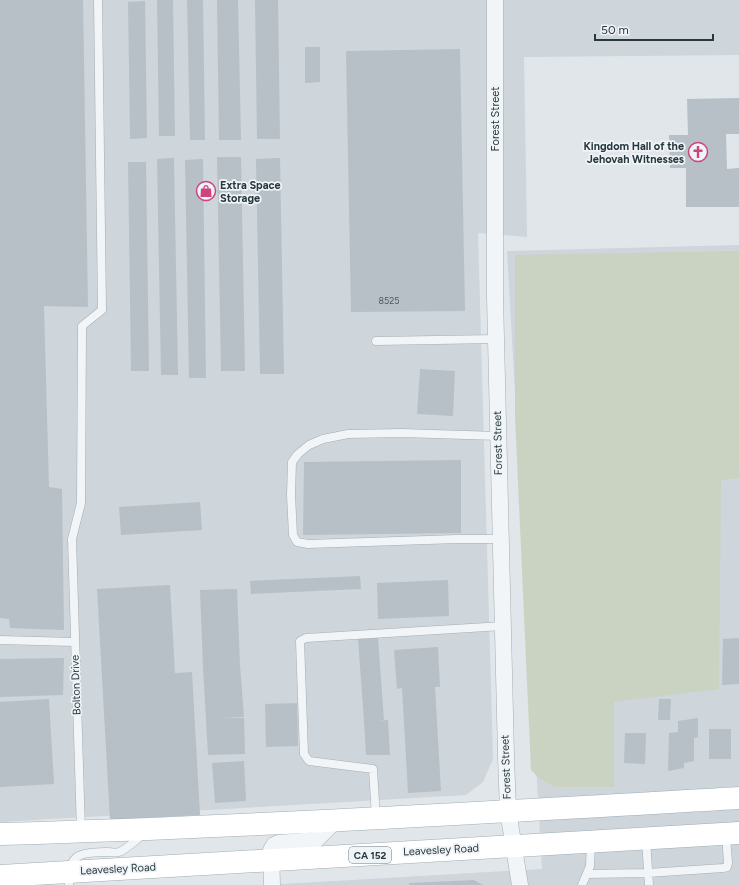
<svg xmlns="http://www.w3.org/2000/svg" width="739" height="885" font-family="Figtree,sans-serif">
  <rect width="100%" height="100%" fill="#e0e6e9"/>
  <path fill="#ced5db" d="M 0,0 L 739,0 L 739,55 L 524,57 L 527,237 L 478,233 L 493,759 L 483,782 L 466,795 L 0,822 Z
    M 739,245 L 739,885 L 267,885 L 542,869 L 507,251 Z"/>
  <path fill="#cad3c1" d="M 739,251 L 739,478 L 721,480 L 719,689 L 614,702 L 614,787 L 555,787 L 539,778 L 531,770 L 515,416 L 515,255 Z"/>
  <path fill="#b7c0c6" d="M 0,0 L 83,0 L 88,307 L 44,306 L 49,487 L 62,489 L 64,630 L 10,628 L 9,619 L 0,618 Z
    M 157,0 L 173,0 L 175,136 L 159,136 Z
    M 187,0 L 203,0 L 205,140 L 190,140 Z
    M 217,0 L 238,0 L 241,140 L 219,140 Z
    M 255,0 L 278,0 L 280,139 L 257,139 Z
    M 145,1 L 147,138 L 130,139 L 128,2 Z
    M 305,47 L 320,47 L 320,82 L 305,83 Z
    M 460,49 L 465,311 L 351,312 L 346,51 Z
    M 739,98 L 739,134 L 726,134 L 727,169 L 739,168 L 739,207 L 686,207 L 686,168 L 670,168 L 669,135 L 688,135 L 687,99 Z
    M 217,157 L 241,157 L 245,371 L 221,371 Z
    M 174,158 L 178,375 L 161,375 L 157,159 Z
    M 280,158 L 284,374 L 260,374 L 256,159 Z
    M 203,159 L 206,378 L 189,378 L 185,160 Z
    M 128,162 L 146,162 L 149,371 L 131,371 Z
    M 420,369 L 455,371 L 453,416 L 417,414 Z
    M 461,460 L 461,533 L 303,535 L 304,462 Z
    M 200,502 L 202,530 L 121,535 L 119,507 Z
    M 360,576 L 361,589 L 251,594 L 250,581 Z
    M 448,580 L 449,616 L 378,619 L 377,583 Z
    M 170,585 L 175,673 L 192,672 L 200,815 L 110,820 L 97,589 Z
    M 237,589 L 240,665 L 244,717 L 222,718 L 244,718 L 245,754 L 208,755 L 203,667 L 200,590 Z
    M 378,638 L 384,720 L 378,721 L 388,720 L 390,755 L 366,755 L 364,721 L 358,639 Z
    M 739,638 L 739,684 L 722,685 L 723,639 Z
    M 438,647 L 440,687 L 435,687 L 441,791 L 408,793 L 402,688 L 397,689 L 394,650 Z
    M 64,658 L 63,695 L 0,697 L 0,659 Z
    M 49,699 L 54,784 L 0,787 L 0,702 Z
    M 659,699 L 671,699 L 670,720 L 658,720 Z
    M 297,703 L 298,746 L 266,747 L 265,704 Z
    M 698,718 L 698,737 L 694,738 L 694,761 L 684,763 L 684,768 L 668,771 L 669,733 L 678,732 L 678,721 Z
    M 709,729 L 731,729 L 731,759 L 709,759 Z
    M 625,733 L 646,733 L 645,764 L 624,763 Z
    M 244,761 L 246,801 L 215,803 L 212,763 Z
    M 474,880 L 483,885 L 409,885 L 409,883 Z"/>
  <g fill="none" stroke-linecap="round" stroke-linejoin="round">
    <defs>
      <path id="lane" d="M 376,341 L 496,339
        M 498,436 L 402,433 L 348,434 L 323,439 L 309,445 L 298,454 L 292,462 L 291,495 L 293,535 L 297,542 L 308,544 L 457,539 L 500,539
        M 0,640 L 74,642
        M 376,818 L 373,769 L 309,761 L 304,754 L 300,641 L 306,638 L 503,626
        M 81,831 L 72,539 L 81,503 L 82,326 L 102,310 L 98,0
        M 646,840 L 649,885
        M 587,874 L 648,873 L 723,868 L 727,867 L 728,863 L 726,835
        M 69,885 C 68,853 79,853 107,852 C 111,852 116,853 119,852 C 126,850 138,838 144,834
        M 582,885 L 590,866 L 591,842"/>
      <path id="street" d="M 495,0 L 495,297 L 506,756 L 508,811 L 520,885
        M 272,885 L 271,850 L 274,845 L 279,843 L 316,840 L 337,819"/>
      <path id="primary" d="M 0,834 C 247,827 493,812 739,798
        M 0,876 L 739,833"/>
    </defs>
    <use href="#lane" stroke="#a5aeb3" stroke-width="9"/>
    <use href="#street" stroke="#a5aeb3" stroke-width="17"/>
    <use href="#primary" stroke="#9fadb4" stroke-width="23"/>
    <use href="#lane" stroke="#f2f5f7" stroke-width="8"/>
    <use href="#street" stroke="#f2f5f7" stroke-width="16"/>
    <use href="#primary" stroke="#fff" stroke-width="22"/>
  </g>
  <defs>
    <symbol id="church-ring" viewBox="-11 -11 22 22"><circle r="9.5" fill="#eff4f6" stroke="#ce447f" stroke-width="1.5"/><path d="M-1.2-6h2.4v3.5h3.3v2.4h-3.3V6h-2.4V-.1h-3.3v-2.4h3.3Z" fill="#ce447f"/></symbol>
    <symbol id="shop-ring" viewBox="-11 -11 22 22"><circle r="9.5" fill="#eff4f6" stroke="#ce447f" stroke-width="1.5"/><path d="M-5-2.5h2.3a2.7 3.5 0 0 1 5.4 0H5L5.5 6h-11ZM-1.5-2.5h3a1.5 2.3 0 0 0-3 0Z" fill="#ce447f"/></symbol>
  </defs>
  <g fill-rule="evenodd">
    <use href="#church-ring" x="687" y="141" width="22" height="22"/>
    <use href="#shop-ring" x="195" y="180" width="22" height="22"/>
  </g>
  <g text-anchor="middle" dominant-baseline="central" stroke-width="3.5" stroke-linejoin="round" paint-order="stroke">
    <g font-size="9" fill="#4c5962">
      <text x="389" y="300">8525</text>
    </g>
    <rect fill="#eff4f6" stroke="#647077" stroke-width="1" x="349" y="847" width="42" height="16" rx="3"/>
    <g font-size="10" font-weight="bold" fill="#283740">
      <text x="370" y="855">CA 152</text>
    </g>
    <g font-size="11" fill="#283740" stroke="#eff4f6">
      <text transform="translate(495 119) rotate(-90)">Forest Street</text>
      <text transform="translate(498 443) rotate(-91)">Forest Street</text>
      <text transform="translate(76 685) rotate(-92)">Bolton Drive</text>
      <text transform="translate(506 767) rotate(-92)">Forest Street</text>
      <text transform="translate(441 850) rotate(-3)">Leavesley Road</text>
      <text transform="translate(118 869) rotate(-3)">Leavesley Road</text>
    </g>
    <g font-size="11" font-weight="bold" fill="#283740" stroke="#eff4f6" text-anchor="end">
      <text x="684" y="146">Kingdom Hall of the<tspan x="684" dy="13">Jehovah Witnesses</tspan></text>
      <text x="220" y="185" text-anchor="start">Extra Space<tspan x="220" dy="13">Storage</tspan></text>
    </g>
  </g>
  <path d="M595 34v6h118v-6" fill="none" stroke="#283740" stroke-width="2"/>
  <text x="601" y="34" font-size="12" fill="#283740" stroke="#eff4f6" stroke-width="3" paint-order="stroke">50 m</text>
</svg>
